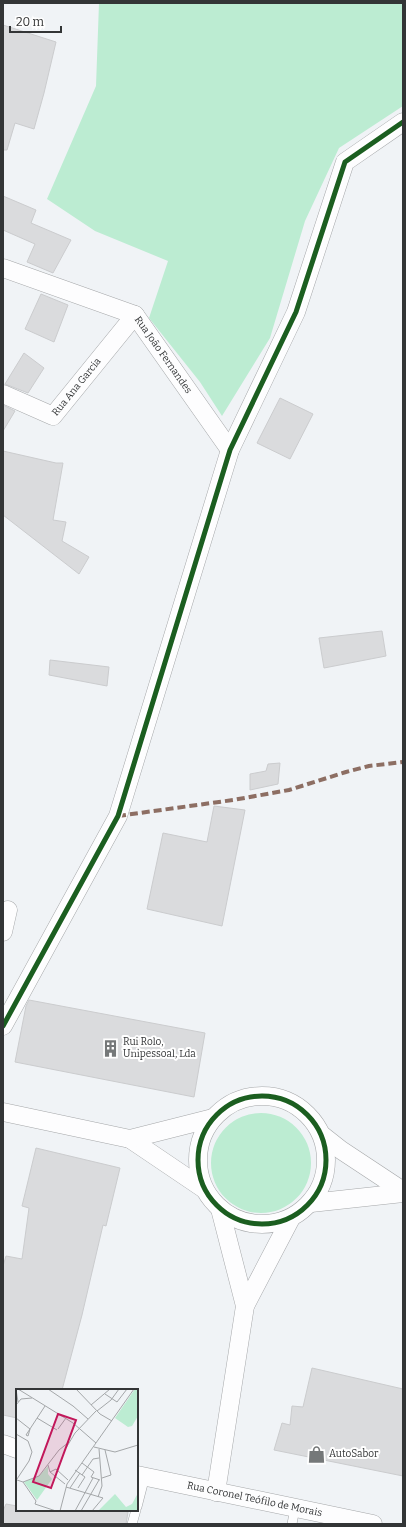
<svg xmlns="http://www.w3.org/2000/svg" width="406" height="1527" font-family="Bitter,serif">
  <rect width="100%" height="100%" fill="#f0f3f6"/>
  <path fill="#bcecd2" d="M 99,3 L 403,3 L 403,106 L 339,148 L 305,221 L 270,338 L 222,416 L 200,382 L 149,318 L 168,261 L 95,231 L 47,199 L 96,86 Z
    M211 1163a50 50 0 1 1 100 0a50 50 0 1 1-100 0Z"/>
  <path fill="#dadbdd" stroke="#cbccce" d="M 3,25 L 56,42 L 44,93 L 34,129 L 15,123 L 7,150 L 3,150 Z
    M 3,196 L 36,210 L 31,223 L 71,240 L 53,273 L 27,262 L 35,244 L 3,230 Z
    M 41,294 L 68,305 L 54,342 L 25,329 Z
    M 24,353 L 44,368 L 28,393 L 5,384 Z
    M 280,398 L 313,414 L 290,459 L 257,443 Z
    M 3,405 L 15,411 L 3,431 Z
    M 3,451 L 56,463 L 63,463 L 53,520 L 66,522 L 62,541 L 89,557 L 79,574 L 3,515 Z
    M 382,631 L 386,656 L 324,668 L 319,638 Z
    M 50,660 L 109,667 L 107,686 L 49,675 Z
    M 280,763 L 278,784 L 250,790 L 250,774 L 266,771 L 268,764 Z
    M 214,806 L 245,810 L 222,926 L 147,909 L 163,833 L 207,842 Z
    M 29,1000 L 205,1033 L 194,1097 L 15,1062 L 26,1006 Z
    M 36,1148 L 120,1168 L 106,1226 L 103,1225 L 82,1315 L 62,1390 L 17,1390 L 17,1418 L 3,1415 L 3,1266 L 6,1256 L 22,1259 L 29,1208 L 22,1206 Z
    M 312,1368 L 403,1389 L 403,1476 L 274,1450 L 282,1423 L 290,1425 L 292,1406 L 303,1407 Z
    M 6,1504 L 17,1506 L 17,1510 L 119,1510 L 128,1512 L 126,1524 L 3,1524 L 3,1511 Z"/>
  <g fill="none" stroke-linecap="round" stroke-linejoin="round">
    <defs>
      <path id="lane" d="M 137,1507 L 145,1476
        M 132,1524 L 136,1510
        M 292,1524 L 295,1508"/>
      <g id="street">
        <path id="s1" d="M 3,268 L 135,315 L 230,450"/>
        <path id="s2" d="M 3,394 L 53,416 L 135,315"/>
        <path d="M 3,932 L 8,910"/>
        <path d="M 3,1026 L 118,816 L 230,450 L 296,312 L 345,162 L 403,122"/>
        <circle cx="262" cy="1160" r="64"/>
        <path d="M 3,1112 L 130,1139 L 204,1189"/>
        <path d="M 322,1135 L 341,1150 L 403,1191"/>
        <path d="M 130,1139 L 213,1118"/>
        <path d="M 311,1203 L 403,1193"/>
        <path d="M 220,1209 L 245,1306"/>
        <path d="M 3,1444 L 17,1449"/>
        <path id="s3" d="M 137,1475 L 373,1524"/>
        <path d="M 216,1492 L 245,1306 L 291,1218"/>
      </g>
    </defs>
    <use href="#lane" stroke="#a5a7a9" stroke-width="10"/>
    <use href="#street" stroke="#a5a7a9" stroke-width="19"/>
    <use href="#lane" stroke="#fdfdfe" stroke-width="9"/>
    <use href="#street" stroke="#fdfdfe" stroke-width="18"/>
    <path stroke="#8d6e63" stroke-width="4" stroke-dasharray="8 4" stroke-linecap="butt" d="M 118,816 L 233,800 L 289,790 L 346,772 L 369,766 L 403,762"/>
    <defs>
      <path id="cycleway" d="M 3,1026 L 118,816 L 230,450 L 296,312 L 345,162 L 403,122
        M198 1160a64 64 0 1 1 128 0a64 64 0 1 1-128 0Z"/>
    </defs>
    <use href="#cycleway" stroke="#fff" stroke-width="8"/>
    <use href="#cycleway" stroke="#1b5e20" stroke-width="5"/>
  </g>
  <defs>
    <symbol id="building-bare" viewBox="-9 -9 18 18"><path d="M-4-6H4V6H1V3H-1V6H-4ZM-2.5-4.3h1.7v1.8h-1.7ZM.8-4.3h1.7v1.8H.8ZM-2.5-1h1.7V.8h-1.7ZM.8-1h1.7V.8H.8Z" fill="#757879" stroke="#fff" stroke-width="2.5" paint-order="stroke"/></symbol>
    <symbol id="shop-bare" viewBox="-9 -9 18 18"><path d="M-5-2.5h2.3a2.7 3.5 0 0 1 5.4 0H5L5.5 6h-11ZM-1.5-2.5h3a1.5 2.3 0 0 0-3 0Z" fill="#757879" stroke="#fff" stroke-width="2.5" paint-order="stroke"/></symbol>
  </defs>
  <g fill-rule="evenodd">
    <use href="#building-bare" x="98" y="1036" width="25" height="25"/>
    <use href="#shop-bare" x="304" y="1442" width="25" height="25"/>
  </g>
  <g text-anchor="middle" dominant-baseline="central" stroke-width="4" stroke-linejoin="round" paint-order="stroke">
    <g font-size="10" fill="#333536" stroke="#fff">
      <text stroke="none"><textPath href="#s1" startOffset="189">Rua João Fernandes</textPath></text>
      <text stroke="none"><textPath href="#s2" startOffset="92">Rua Ana Garcia</textPath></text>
      <text stroke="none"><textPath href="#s3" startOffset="120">Rua Coronel Teófilo de Morais</textPath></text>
    </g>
    <g font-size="10" fill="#333536" stroke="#fff" text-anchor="start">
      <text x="123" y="1042">Rui Rolo,<tspan x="123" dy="12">Unipessoal, Lda</tspan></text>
      <text x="329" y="1454">AutoSabor</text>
    </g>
  </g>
  <g transform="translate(16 1389)">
    <rect width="122" height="122" fill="#f0f3f6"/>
    <path d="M 119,0 L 122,0 L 122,27 L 116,37 L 112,38 L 99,29 ZM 32,77 L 32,85 L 36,90 L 21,111 L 8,93 L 23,87 ZM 122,104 L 122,122 L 82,122 L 99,105 L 110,118 L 116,115 Z" fill="#bcecd2"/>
    <path fill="none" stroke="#a4a7a9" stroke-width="1" d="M 0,0 L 2,13M 2,0 L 57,34 L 80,54M 32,0 L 57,17 L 72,30M 60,0 L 84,25 L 96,32M 89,5 L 101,13 L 111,0M 0,16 L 5,10 L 16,9M 75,16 L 94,0M 81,22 L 95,11 L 103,0M 0,29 L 14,40M 21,29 L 41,41M 14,40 L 12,47 L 10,46 L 29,17M 42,40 L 50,29M 0,45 L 12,52 L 16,63 L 13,72 L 1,90M 78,58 L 99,63 L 122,56M 50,59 L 59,44 L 80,22M 66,74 L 78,83 L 75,88 L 84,91M 32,76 L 34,83 L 49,95M 59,81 L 69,88 L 62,99M 34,83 L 40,80 L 52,91M 66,86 L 77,70 L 83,69M 86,89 L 95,86 L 89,61M 1,91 L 7,93 L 23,87 L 43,61 L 53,53M 7,93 L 20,112 L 19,115 L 40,122M 50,98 L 87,109 L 76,122M 54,99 L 64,84M 82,108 L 86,97 L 83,60M 44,122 L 51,95 L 118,0M 59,122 L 77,89M 65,122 L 83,91"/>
    <path fill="#c2185b" fill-opacity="0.15" stroke="#c2185b" stroke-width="2" d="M 42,25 L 60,31 L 35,99 L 17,93 Z"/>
    <rect width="122" height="122" fill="none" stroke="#333536" stroke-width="2"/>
  </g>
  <rect width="406" height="1527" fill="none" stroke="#333536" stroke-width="8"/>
  <path d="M10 26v6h51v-6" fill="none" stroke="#333536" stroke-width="2"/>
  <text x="16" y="26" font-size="12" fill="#333536" stroke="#ffffff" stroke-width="3" paint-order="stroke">20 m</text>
</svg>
